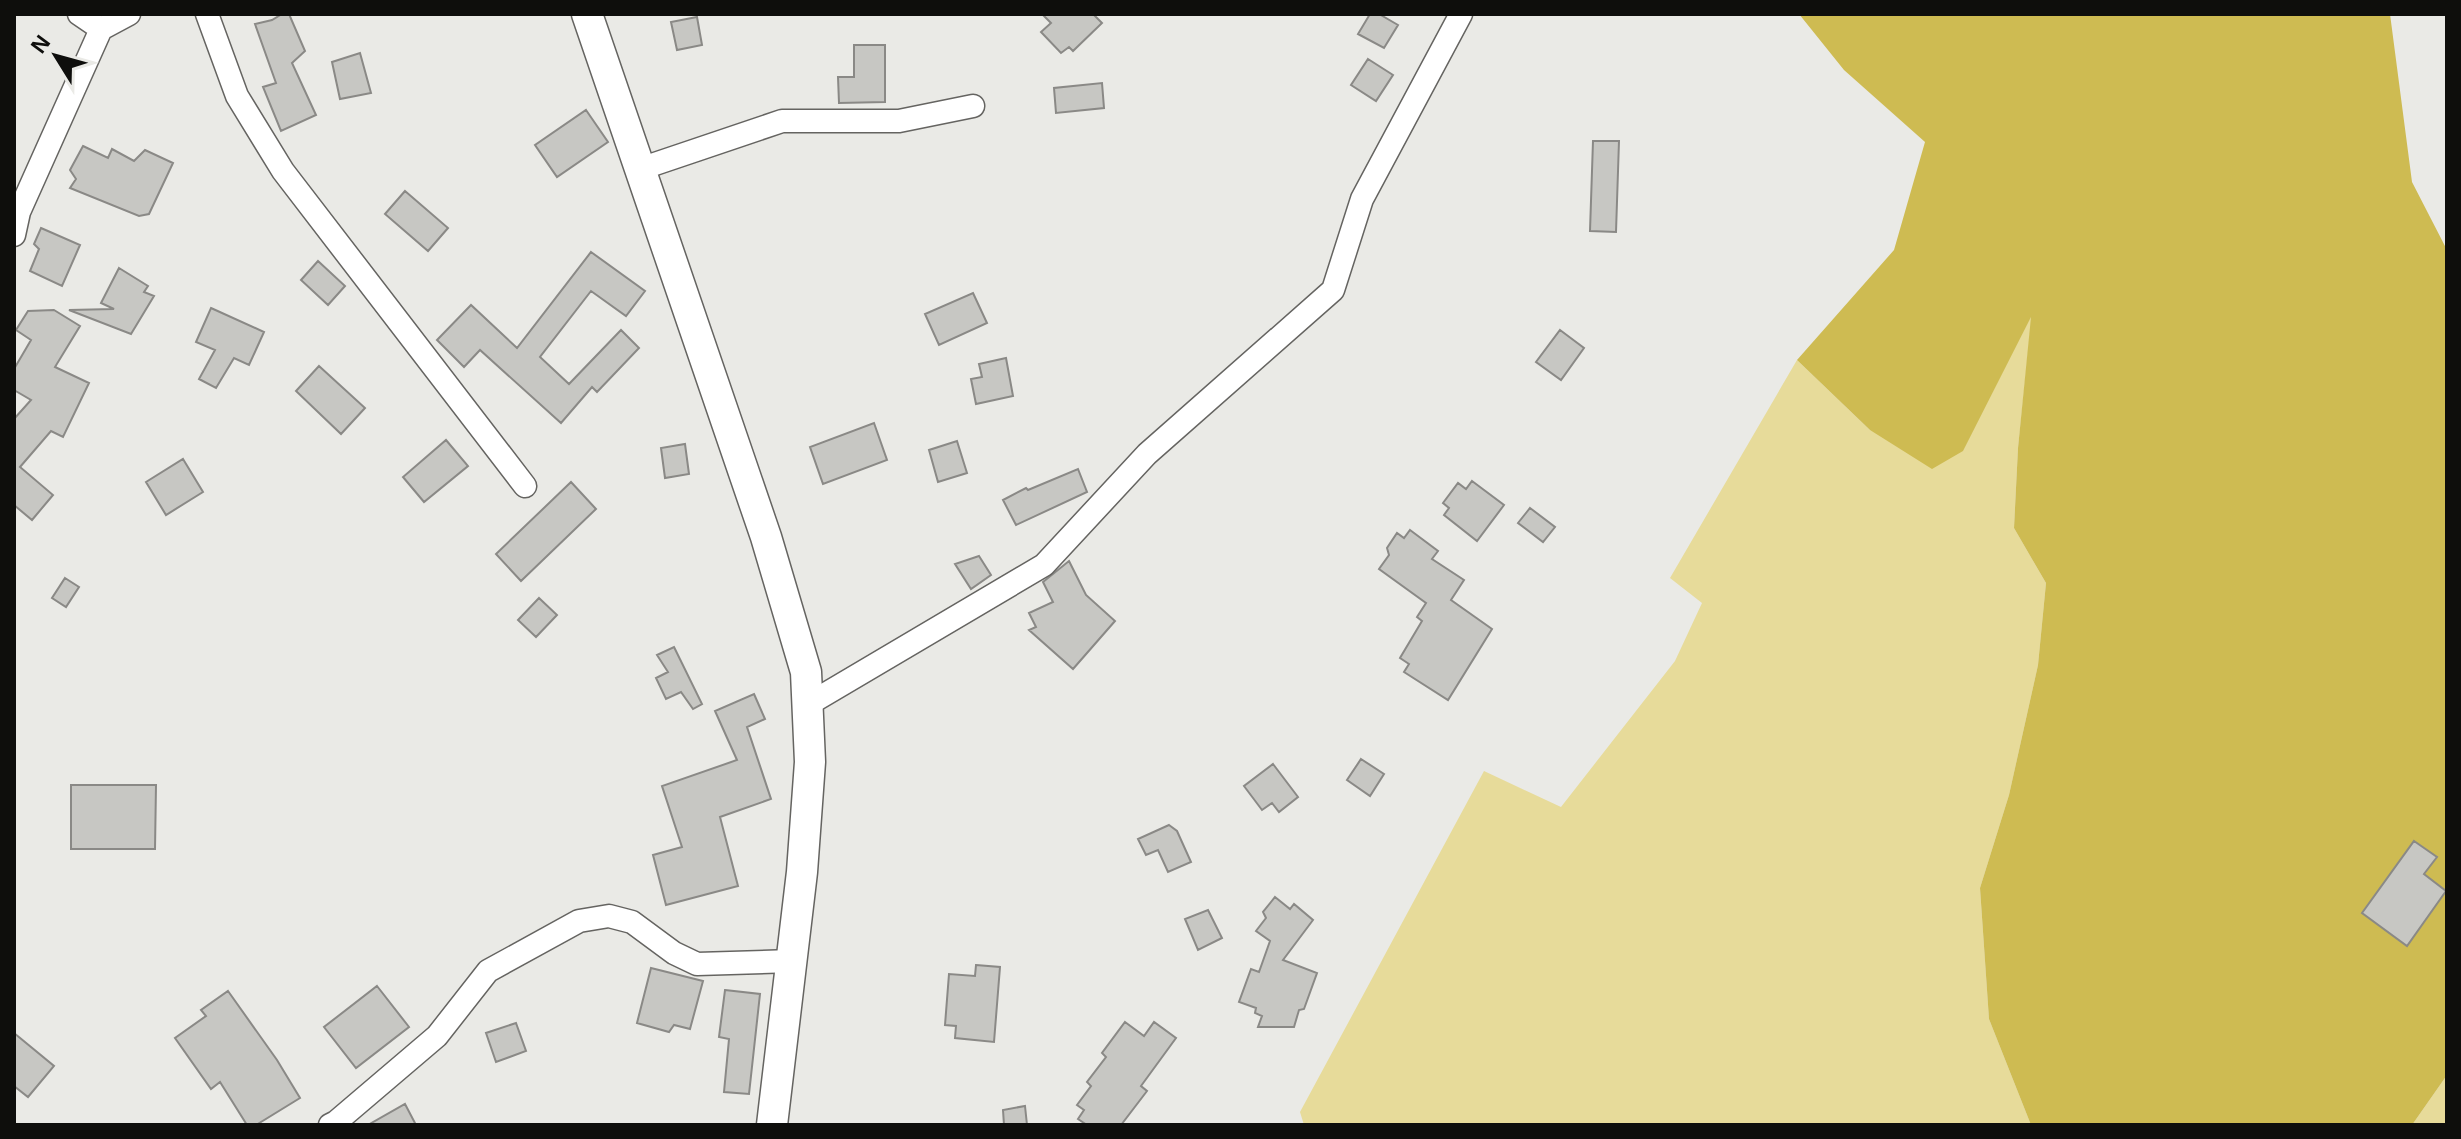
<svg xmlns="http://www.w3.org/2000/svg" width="2461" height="1139" font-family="Helvetica,sans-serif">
  <rect width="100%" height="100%" fill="#eaeae6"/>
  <path fill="#e7db9a" d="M 2032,314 L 2018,448 L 2014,528 L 2046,583 L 2038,665 L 2009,795 L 1980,888 L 1989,1019 L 2031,1125 L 1304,1125 L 1300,1112 L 1484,771 L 1561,807 L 1675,661 L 1702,603 L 1670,578 L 1797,360 L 1870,430 L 1963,450 Z
    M 2447,1075 L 2447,1125 L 2412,1125 Z"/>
  <path fill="#cebb52" d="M 1799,14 L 2390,14 L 2412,182 L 2447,250 L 2447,1075 L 2412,1125 L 2031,1125 L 1989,1019 L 1980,888 L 2009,795 L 2038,665 L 2046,583 L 2014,528 L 2018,448 L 2031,317 L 1963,451 L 1932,469 L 1870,430 L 1797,360 L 1894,250 L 1925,142 L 1844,70 Z"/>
  <path fill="#c7c7c3" stroke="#8a8986" stroke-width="2" d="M 282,14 L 289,14 L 305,51 L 292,63 L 316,115 L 281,131 L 263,87 L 276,83 L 255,24 L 272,20 Z
    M 1042,14 L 1093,14 L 1102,23 L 1073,51 L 1069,47 L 1061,53 L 1041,32 L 1051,23 Z
    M 1370,14 L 1379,14 L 1398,25 L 1384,48 L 1358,34 Z
    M 697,17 L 702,45 L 677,50 L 671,22 Z
    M 854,45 L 885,45 L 885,102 L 839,103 L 838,77 L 854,77 Z
    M 360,53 L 371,93 L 340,99 L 332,62 Z
    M 1368,59 L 1393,75 L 1376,101 L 1351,85 Z
    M 1102,83 L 1104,108 L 1056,113 L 1054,88 Z
    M 586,110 L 608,142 L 557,177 L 535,145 Z
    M 1593,141 L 1619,141 L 1616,232 L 1590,231 Z
    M 83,146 L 108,158 L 112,149 L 134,161 L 145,150 L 173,163 L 149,214 L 139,216 L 70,188 L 76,179 L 70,170 Z
    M 405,191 L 448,228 L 428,251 L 385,214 Z
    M 41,228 L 80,245 L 62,286 L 30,271 L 39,249 L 34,244 Z
    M 591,252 L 645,291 L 626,316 L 591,291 L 540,357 L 569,384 L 621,330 L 639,348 L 597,392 L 592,387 L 561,423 L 480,350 L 464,367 L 437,340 L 471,305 L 517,348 Z
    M 318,261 L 345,286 L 328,305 L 301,280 Z
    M 119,268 L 148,286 L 144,292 L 154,296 L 131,334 L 69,310 L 114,309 L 101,303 Z
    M 973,293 L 987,323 L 939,345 L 925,314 Z
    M 211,308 L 264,332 L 249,365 L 234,358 L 216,388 L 199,379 L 215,350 L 196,342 Z
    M 54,310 L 80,326 L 55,367 L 89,383 L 63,437 L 51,431 L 20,467 L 53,495 L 32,520 L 14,505 L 14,419 L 31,400 L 14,390 L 14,369 L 31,340 L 16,330 L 28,311 Z
    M 1560,330 L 1584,348 L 1561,380 L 1536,362 Z
    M 1006,358 L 1013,396 L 976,404 L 971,379 L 982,377 L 979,364 Z
    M 319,366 L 365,408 L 341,434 L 296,391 Z
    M 874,423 L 887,460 L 823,484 L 810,447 Z
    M 446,440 L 468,466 L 424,502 L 403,477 Z
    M 957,441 L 967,473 L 938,482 L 929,450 Z
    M 685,444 L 689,474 L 665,478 L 661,448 Z
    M 183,459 L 203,492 L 166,515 L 146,482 Z
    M 1078,469 L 1087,492 L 1016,525 L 1003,500 L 1026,488 L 1028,490 Z
    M 1472,481 L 1504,505 L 1477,541 L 1444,515 L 1449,508 L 1443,503 L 1458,483 L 1466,489 Z
    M 571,482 L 596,509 L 521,581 L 496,554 Z
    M 1530,508 L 1555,527 L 1543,542 L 1518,523 Z
    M 1410,530 L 1438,551 L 1432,559 L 1464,580 L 1451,600 L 1492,629 L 1448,700 L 1404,672 L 1409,664 L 1400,658 L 1422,621 L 1417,617 L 1426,603 L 1379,569 L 1389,555 L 1387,548 L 1397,533 L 1404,538 Z
    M 979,556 L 991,575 L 971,589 L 955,564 Z
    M 1069,561 L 1086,595 L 1115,621 L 1073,669 L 1029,630 L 1036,627 L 1029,613 L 1053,602 L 1043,582 Z
    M 65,578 L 79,587 L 66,607 L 52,598 Z
    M 539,598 L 557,615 L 536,637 L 518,620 Z
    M 674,647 L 702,704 L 693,709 L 681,692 L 666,699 L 656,678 L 668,672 L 657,655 Z
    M 754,694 L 765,719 L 747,727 L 771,799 L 720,817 L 738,886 L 666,905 L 653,855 L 682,847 L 662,786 L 737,760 L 715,711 Z
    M 1361,759 L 1384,774 L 1370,796 L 1347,780 Z
    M 1273,764 L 1298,797 L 1279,812 L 1272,803 L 1262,810 L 1244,786 Z
    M 71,785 L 156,785 L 155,849 L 71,849 Z
    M 1169,825 L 1177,831 L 1191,862 L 1168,872 L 1158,850 L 1146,855 L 1138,839 Z
    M 2414,841 L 2437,857 L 2424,874 L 2446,891 L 2407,946 L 2362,913 Z
    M 1275,897 L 1290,909 L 1294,904 L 1313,920 L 1283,960 L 1317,973 L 1304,1009 L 1299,1010 L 1294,1027 L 1258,1027 L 1262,1016 L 1255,1013 L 1256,1008 L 1239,1002 L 1251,969 L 1259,972 L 1270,941 L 1256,931 L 1266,918 L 1263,912 Z
    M 1208,910 L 1222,938 L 1198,950 L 1185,919 Z
    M 976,965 L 1000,967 L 994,1042 L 955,1038 L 956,1026 L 945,1025 L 949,974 L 975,976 Z
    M 651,968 L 703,981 L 690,1029 L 674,1025 L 669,1032 L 637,1023 Z
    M 377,986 L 409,1027 L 356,1068 L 324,1027 Z
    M 725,990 L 760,994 L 749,1094 L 724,1092 L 729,1039 L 719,1037 Z
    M 228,991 L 277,1060 L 300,1098 L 256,1125 L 247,1125 L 220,1082 L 211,1089 L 175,1038 L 206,1016 L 201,1010 Z
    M 1125,1022 L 1144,1036 L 1154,1022 L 1176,1038 L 1141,1086 L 1147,1091 L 1121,1125 L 1087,1125 L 1078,1119 L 1084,1110 L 1077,1105 L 1091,1086 L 1087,1082 L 1106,1057 L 1102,1053 Z
    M 516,1023 L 526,1051 L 496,1062 L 486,1033 Z
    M 14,1033 L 54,1066 L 28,1097 L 14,1086 Z
    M 405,1104 L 416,1125 L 368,1125 Z
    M 1025,1106 L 1027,1125 L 1004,1125 L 1003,1110 Z"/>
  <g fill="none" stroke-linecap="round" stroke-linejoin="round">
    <defs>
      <path id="street" d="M 79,14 L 101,29
        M 207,14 L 237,96 L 283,171 L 525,486
        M 640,169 L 782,121 L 899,121 L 973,106
        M 14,235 L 19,212 L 101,29 L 129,14
        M 807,705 L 1044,565 L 1147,454 L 1333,290 L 1362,199 L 1461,14
        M 330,1125 L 336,1122 L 437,1036 L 488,971 L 579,921 L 609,916 L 632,922 L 674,953 L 697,964 L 792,961"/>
      <path id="secondary" d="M 587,14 L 766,537 L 806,672 L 810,762 L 802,872 L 772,1125"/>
    </defs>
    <use href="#street" stroke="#656461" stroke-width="25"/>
    <use href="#secondary" stroke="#656461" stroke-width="33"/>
    <use href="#street" stroke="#fff" stroke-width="22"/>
    <use href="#secondary" stroke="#fff" stroke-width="30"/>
  </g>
  <rect width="2461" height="1139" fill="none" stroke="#0e0e0c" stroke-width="32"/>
  <g transform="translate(56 56) rotate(307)" stroke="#eaeae6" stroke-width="6" paint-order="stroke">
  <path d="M0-6L14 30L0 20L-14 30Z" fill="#0e0e0c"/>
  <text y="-12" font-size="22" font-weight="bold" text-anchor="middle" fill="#0e0e0c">N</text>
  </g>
</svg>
